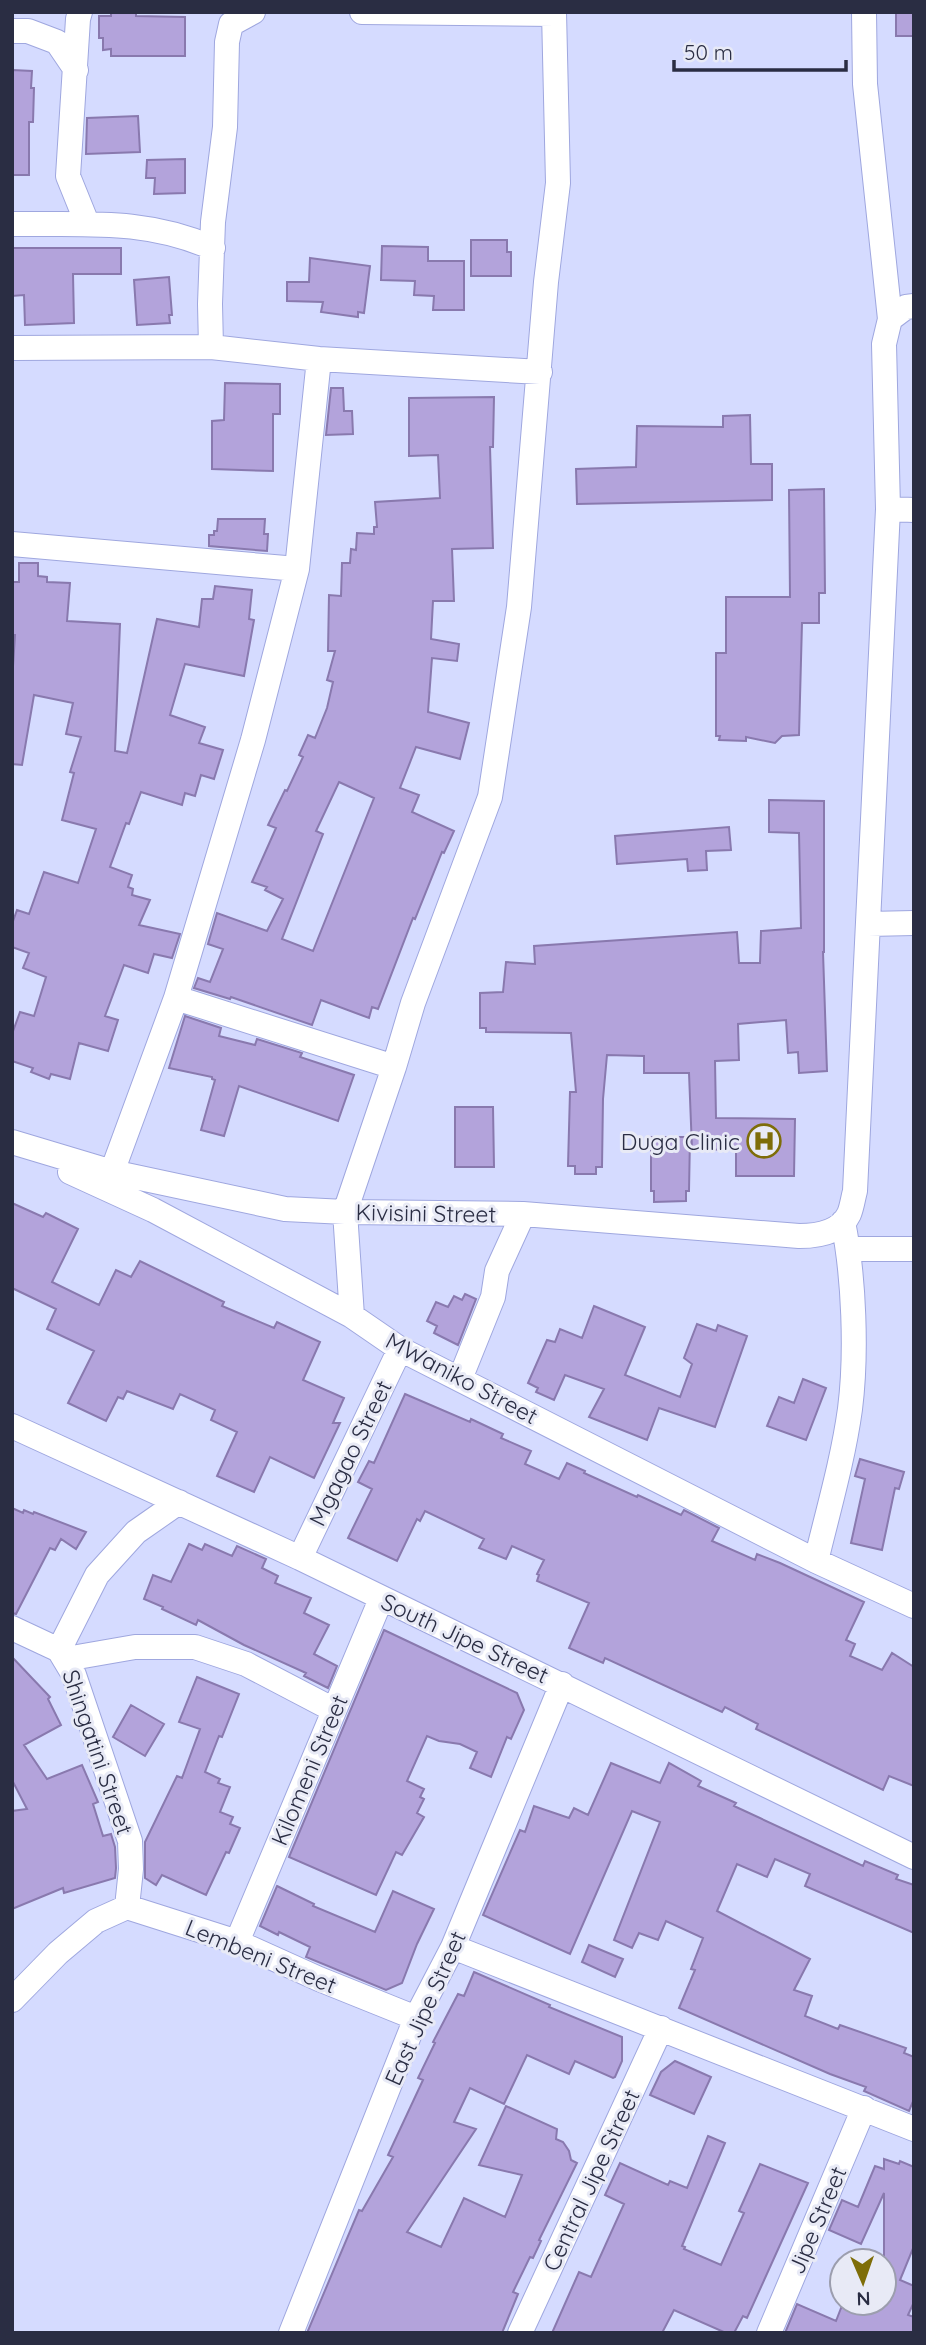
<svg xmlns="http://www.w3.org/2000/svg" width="926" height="2345" font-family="Quicksand,sans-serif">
  <rect width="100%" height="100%" fill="#d5dbff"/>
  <path fill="#b3a3db" stroke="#8979ae" stroke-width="2" fill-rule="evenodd" d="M 111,12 L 136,12 L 136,16 L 185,17 L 185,56 L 111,56 L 111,49 L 103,50 L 103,38 L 99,38 L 99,16 L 111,16 Z
    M 896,12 L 914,12 L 914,36 L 896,36 Z
    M 12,70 L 32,71 L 31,88 L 34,88 L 33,122 L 29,122 L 29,175 L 12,175 Z
    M 138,116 L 140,152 L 86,154 L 87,118 Z
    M 185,159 L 185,193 L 154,194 L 155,178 L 146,178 L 147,160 Z
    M 471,240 L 507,240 L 507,252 L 511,252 L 511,276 L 471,276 Z
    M 382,246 L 428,247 L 428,261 L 464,261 L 464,310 L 433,310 L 434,296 L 414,295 L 415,281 L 381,280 Z
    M 12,248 L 121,248 L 121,274 L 73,274 L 74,323 L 25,325 L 24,295 L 12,296 Z
    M 310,258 L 370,266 L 364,313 L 358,312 L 358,317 L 321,312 L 323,302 L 287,301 L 287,282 L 309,282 Z
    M 169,277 L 172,315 L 169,315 L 170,323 L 137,325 L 134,280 Z
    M 225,383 L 280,384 L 280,414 L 273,414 L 273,471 L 212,469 L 212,421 L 224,420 Z
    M 331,388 L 343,388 L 344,411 L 352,411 L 353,434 L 326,435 Z
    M 494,397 L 493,447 L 490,447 L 493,548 L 452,549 L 454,601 L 433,601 L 431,639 L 459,644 L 457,661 L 432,658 L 428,712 L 469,723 L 460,759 L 416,747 L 400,788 L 419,795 L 412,812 L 454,831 L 444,853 L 442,852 L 415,919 L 413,918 L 378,1009 L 372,1007 L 369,1018 L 321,1000 L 312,1025 L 231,997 L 230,999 L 194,988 L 198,978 L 210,982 L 223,949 L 208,944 L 217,913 L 267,931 L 283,899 L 265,890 L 267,887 L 252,882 L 276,828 L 268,825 L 285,790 L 287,791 L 303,757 L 299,755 L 308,735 L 315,738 L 327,708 L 333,682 L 327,680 L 335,651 L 328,651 L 329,595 L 341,596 L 342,563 L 350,563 L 351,549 L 356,550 L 357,533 L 374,534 L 374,527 L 377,527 L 375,502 L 440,498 L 438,455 L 409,456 L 409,398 ZM 339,782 L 374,798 L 313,951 L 282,939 L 323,834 L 316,831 Z
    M 750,415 L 751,464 L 772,464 L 772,500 L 577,504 L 576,469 L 636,467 L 637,426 L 723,427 L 723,416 Z
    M 824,489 L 825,593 L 819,593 L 819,623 L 802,623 L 799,735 L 782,736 L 775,743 L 746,737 L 746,741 L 719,740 L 720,736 L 716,736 L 716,653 L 726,653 L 726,597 L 790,597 L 789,490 Z
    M 218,519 L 265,519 L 264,534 L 268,534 L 267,551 L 209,546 L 209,535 L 214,535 L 214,531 L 217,531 Z
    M 19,563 L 38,563 L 38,576 L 47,577 L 47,582 L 70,583 L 67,621 L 120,624 L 115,751 L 127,753 L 157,619 L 199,627 L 202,599 L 213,599 L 215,586 L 252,590 L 249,619 L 254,620 L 244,676 L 185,664 L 170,715 L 205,727 L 199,743 L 223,750 L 214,779 L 201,775 L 195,796 L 185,793 L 182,805 L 141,792 L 129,824 L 126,823 L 110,867 L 132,875 L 128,887 L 133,889 L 132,895 L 150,900 L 139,925 L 180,934 L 172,958 L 154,954 L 148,973 L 124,965 L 105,1016 L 118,1020 L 108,1051 L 79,1043 L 70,1079 L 51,1074 L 49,1079 L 31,1072 L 33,1068 L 12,1061 L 12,1034 L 20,1012 L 34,1016 L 46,977 L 23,968 L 29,953 L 12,947 L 12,924 L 17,910 L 29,914 L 44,872 L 78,883 L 96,829 L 62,820 L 74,773 L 70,772 L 81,737 L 66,734 L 73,703 L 34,695 L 22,765 L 12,764 L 12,682 L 15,635 L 12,635 L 12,582 L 19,582 Z
    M 769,800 L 824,801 L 824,952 L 823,952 L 827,1071 L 799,1073 L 798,1052 L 788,1053 L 786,1020 L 738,1024 L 739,1060 L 715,1061 L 716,1118 L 795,1119 L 794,1176 L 736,1176 L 736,1150 L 692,1149 L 689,1073 L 644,1073 L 644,1056 L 607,1055 L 603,1099 L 602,1167 L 596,1167 L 596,1174 L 575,1174 L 575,1166 L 568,1166 L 570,1092 L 576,1092 L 571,1033 L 486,1032 L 486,1028 L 480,1028 L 480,993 L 503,992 L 506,962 L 535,964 L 534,946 L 737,932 L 739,963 L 760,963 L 761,931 L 801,928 L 799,833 L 769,832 Z
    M 729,827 L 731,850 L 706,851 L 707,870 L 688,871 L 687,859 L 617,864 L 615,836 Z
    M 185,1016 L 221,1028 L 219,1036 L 255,1045 L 257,1039 L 302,1053 L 300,1057 L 354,1075 L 338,1121 L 239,1086 L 224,1136 L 201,1130 L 215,1080 L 212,1079 L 212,1077 L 169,1068 Z
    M 455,1107 L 493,1107 L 494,1167 L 455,1167 Z
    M 651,1137 L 690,1137 L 689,1191 L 686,1191 L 686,1201 L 654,1202 L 654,1191 L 651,1191 Z
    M 12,1203 L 43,1217 L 46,1213 L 78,1229 L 52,1282 L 99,1305 L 116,1270 L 131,1277 L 140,1261 L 224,1302 L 222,1306 L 274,1328 L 277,1322 L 320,1342 L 303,1380 L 344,1398 L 333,1423 L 340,1423 L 314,1478 L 270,1457 L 254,1492 L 217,1476 L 237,1432 L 211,1420 L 215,1410 L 180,1394 L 173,1409 L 127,1391 L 123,1399 L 118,1397 L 106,1421 L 68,1403 L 94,1351 L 47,1329 L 56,1309 L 12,1288 Z
    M 465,1294 L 476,1299 L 458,1345 L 434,1333 L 437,1326 L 427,1321 L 436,1302 L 448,1307 L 454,1296 L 462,1300 Z
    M 594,1306 L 645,1327 L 625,1375 L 680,1397 L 692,1364 L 684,1358 L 697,1324 L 716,1331 L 718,1325 L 747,1336 L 715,1427 L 659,1408 L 647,1440 L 589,1417 L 604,1389 L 565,1375 L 554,1400 L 536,1392 L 538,1388 L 528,1383 L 547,1340 L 555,1342 L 560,1329 L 582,1338 Z
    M 803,1379 L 826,1388 L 806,1440 L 767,1426 L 779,1397 L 794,1403 Z
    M 405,1394 L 470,1422 L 471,1419 L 503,1434 L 501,1438 L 531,1451 L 525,1464 L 559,1479 L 567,1463 L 585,1471 L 584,1473 L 637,1497 L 638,1495 L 681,1515 L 684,1510 L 719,1528 L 712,1541 L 755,1560 L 757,1554 L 780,1563 L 864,1602 L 846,1640 L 855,1644 L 850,1656 L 882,1670 L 892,1653 L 914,1667 L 914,1786 L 889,1776 L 883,1790 L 756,1729 L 758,1724 L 725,1707 L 722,1712 L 605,1658 L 603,1663 L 569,1648 L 589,1603 L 537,1581 L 539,1575 L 537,1574 L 544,1560 L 512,1546 L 506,1559 L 479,1548 L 484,1539 L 425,1511 L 420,1521 L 417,1519 L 397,1561 L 348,1538 L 372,1489 L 358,1482 L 369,1461 L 374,1463 Z
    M 860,1459 L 904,1472 L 899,1489 L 895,1488 L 882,1550 L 851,1543 L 865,1479 L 855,1476 Z
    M 12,1508 L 23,1513 L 24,1510 L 33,1514 L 34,1512 L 86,1532 L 76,1549 L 61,1539 L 55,1550 L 50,1548 L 16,1614 L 12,1613 Z
    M 189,1544 L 202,1550 L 205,1544 L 232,1556 L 237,1546 L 266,1559 L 262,1568 L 278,1576 L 275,1583 L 311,1598 L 304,1613 L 329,1625 L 314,1654 L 337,1666 L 328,1688 L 304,1676 L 306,1673 L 244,1645 L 198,1620 L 196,1625 L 162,1609 L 163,1607 L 144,1599 L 153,1575 L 171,1582 Z
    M 384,1630 L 517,1693 L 524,1710 L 511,1739 L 507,1737 L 491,1777 L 470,1768 L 477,1752 L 460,1744 L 439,1741 L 427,1736 L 407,1781 L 424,1789 L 420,1797 L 424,1799 L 417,1813 L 424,1817 L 402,1855 L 396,1852 L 376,1895 L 289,1857 Z
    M 12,1657 L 50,1697 L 48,1699 L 61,1725 L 24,1745 L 47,1779 L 82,1765 L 98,1802 L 93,1804 L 103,1836 L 111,1834 L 115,1847 L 116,1868 L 115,1878 L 64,1893 L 63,1888 L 12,1909 L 12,1811 L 27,1809 L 12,1780 Z
    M 197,1677 L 239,1694 L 222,1737 L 219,1736 L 205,1772 L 220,1779 L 218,1783 L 230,1787 L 220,1812 L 233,1817 L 230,1824 L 240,1828 L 229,1853 L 226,1852 L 206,1895 L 162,1875 L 156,1885 L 145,1878 L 145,1842 L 177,1776 L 182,1778 L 200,1729 L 179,1722 Z
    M 131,1705 L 164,1724 L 145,1756 L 113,1737 Z
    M 611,1763 L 660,1783 L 669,1763 L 701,1781 L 698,1786 L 736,1803 L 734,1806 L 863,1866 L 865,1861 L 898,1875 L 896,1879 L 914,1885 L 914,1933 L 805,1886 L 810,1874 L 775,1859 L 767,1877 L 737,1864 L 717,1911 L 810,1959 L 794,1990 L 812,1996 L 805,2016 L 838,2029 L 840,2025 L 906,2048 L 904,2053 L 914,2057 L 914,2099 L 909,2111 L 864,2091 L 866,2087 L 830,2074 L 679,2008 L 695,1970 L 691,1969 L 703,1938 L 666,1921 L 658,1940 L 639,1933 L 632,1948 L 614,1940 L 660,1822 L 632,1811 L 570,1954 L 483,1915 L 520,1830 L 525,1832 L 534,1806 L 569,1818 L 574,1808 L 588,1815 Z
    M 277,1886 L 314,1904 L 313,1906 L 375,1932 L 393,1891 L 434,1909 L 417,1944 L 402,1983 L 386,1990 L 306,1957 L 310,1947 L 279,1932 L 278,1935 L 260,1926 Z
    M 589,1945 L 623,1959 L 615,1977 L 582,1962 Z
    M 474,1972 L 550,2005 L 549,2007 L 622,2037 L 622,2061 L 615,2077 L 613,2078 L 575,2061 L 569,2074 L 527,2055 L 504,2104 L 470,2088 L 454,2122 L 476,2129 L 407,2232 L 441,2247 L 464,2198 L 505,2217 L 522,2175 L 479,2165 L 506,2106 L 557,2129 L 556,2139 L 563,2142 L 569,2151 L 571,2160 L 577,2163 L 539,2240 L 541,2241 L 533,2258 L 530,2257 L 513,2292 L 518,2294 L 502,2333 L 307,2333 L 359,2210 L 362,2211 L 393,2157 L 388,2155 L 423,2080 L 418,2078 L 435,2043 L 433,2042 L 458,1994 L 464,1996 Z
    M 675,2061 L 711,2077 L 694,2114 L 650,2095 L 661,2072 Z
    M 708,2136 L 725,2143 L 682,2246 L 685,2247 L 684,2249 L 721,2265 L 744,2213 L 739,2211 L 760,2164 L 808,2183 L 747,2318 L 743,2316 L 734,2333 L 726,2333 L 674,2310 L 662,2333 L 552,2333 L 579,2272 L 591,2277 L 624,2204 L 605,2195 L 620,2163 L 668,2185 L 670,2181 L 687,2188 Z
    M 884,2159 L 899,2164 L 900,2161 L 914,2167 L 914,2246 L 900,2280 L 914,2286 L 914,2302 L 908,2315 L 914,2317 L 914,2333 L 785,2333 L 797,2304 L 836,2321 L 843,2303 L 884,2303 L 884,2193 L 861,2244 L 829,2230 L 842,2200 L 858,2207 L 875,2166 L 884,2169 Z"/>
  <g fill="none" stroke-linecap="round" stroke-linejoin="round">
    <defs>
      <path id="street" d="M 80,12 L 78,19 L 68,176 L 87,223
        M 362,12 L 554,14
        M 12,31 L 28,31 L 57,42 L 76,70
        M 12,224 C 85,225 144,218 213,248
        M 890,319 L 906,307 L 914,306
        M 211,347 L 210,304 L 213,222 L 225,127 L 227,42 L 231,24 L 253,12
        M 12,348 L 211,347 L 319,359 L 540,372
        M 888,509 L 914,510
        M 12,544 L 297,569
        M 868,924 L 914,923
        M 176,998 L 394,1067
        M 12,1142 L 112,1172 L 285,1209 L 345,1212 L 523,1214 L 799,1236 C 817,1236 840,1233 849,1214 C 852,1207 853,1198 855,1191 L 888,509 L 884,344 L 890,319 L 865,84 L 864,12
        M 70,1172 L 153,1210 L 352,1316 L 400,1349 L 816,1561 L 914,1606
        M 112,1172 L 176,998 L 253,740 L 297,569 L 319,359
        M 848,1249 L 914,1249
        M 352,1316 L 345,1212 L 394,1067 L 413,1003 L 490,797 L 519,607 L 546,282 L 558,183 L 554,12
        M 460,1379 L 493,1297 L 497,1271 L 523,1214
        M 12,1426 L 300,1558 L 914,1857
        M 300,1558 L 400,1349
        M 816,1561 C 828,1511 843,1460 850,1409 C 857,1354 854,1276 843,1222
        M 12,1628 L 59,1650 L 74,1675 L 130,1841 L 131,1869 L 127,1907
        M 59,1650 L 97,1575 L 136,1532 L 179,1502
        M 66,1659 L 135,1647 L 195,1647 L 246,1664 L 334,1710
        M 237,1942 L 381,1599
        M 453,1947 L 914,2129
        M 12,2000 L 58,1953 L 96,1921 L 127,1907 L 237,1942 L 319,1979 L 416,2018
        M 291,2333 L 416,2018 L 453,1947 L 562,1684
        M 520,2333 L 661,2028
        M 769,2333 L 864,2108"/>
    </defs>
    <use href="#street" stroke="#9fa7df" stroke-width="26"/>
    <use href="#street" stroke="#fff" stroke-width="24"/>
  </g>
  <defs>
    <symbol id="hospital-ring" viewBox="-11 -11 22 22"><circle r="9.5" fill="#e8eaf6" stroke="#7e6d08" stroke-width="1.5"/><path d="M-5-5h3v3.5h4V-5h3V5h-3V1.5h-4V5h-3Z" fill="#7e6d08"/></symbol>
  </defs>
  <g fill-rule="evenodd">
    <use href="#hospital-ring" x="745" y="1122" width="38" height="38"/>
  </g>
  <g text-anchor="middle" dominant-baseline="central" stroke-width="6" stroke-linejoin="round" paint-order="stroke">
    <g font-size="23" fill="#2a2d43" stroke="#e8eaf6" text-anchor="end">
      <text x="740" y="1141">Duga Clinic</text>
    </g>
    <g font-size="23" fill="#2a2d43" stroke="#e8eaf6">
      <text transform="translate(426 1213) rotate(1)">Kivisini Street</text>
      <text transform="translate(462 1378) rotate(28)">MWaniko Street</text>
      <text transform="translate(350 1453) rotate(-64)">Mgagao Street</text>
      <text transform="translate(465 1638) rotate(25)">South Jipe Street</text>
      <text transform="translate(98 1752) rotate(71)">Shingatini Street</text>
      <text transform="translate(309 1770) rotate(-67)">Kilomeni Street</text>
      <text transform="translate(261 1956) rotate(22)">Lembeni Street</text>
      <text transform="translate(425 2008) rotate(-66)">East Jipe Street</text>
      <text transform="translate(591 2180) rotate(-65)">Central Jipe Street</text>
      <text transform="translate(817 2220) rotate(-67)">Jipe Street</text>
    </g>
  </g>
  <rect width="926" height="2345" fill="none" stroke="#2a2d43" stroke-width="28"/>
  <g transform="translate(863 2282) rotate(178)"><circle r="33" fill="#e8eaf6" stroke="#9c9eae" stroke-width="2"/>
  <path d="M0-5L12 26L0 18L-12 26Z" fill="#7e6d08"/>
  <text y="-10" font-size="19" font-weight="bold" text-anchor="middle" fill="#2a2d43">N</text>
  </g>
  <path d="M674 60v10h172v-10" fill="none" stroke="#2a2d43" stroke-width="3.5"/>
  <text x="684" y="60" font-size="21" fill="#2a2d43" stroke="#e8eaf6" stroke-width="5" paint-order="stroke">50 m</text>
</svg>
